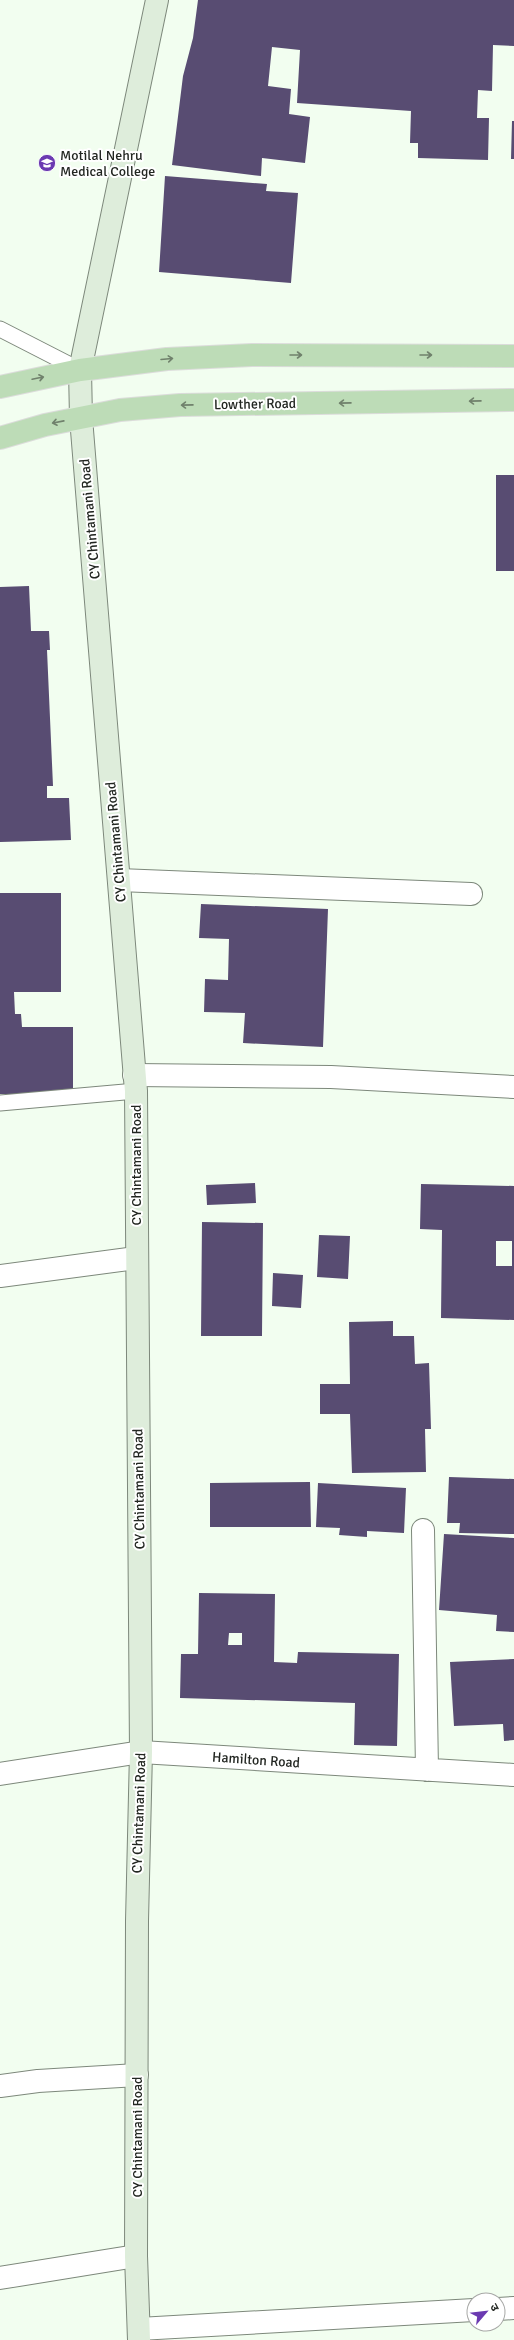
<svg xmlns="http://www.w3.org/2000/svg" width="514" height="2340" font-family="Signika,'Noto Sans Devanagari',sans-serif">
  <rect width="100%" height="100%" fill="#f2fef0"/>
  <path fill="#584c72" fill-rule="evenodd" d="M 198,0 L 514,0 L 514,46 L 493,45 L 492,91 L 478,90 L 477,118 L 489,118 L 488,160 L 418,158 L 418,143 L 410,143 L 411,111 L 297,103 L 300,50 L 272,47 L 268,86 L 291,89 L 289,114 L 310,117 L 305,163 L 262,158 L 261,176 L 172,165 L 183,76 L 193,38 Z
    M 512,121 L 514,121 L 514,159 L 511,159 Z
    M 165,176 L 267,184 L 266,191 L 298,193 L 291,283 L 159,272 Z
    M 496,475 L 514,475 L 514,571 L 496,571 Z
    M 29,586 L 31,631 L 49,631 L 50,650 L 47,650 L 53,786 L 47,786 L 47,798 L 69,798 L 71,840 L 0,842 L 0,587 Z
    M 0,893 L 61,893 L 61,992 L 14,992 L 15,1014 L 21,1014 L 22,1027 L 73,1027 L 73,1094 L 0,1094 Z
    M 201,904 L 328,909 L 323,1047 L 243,1043 L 245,1013 L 204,1012 L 205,979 L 228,980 L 229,939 L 199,938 Z
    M 255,1183 L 256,1203 L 207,1205 L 206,1185 Z
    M 421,1184 L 514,1186 L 514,1320 L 441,1318 L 442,1230 L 420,1229 ZM 496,1241 L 512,1241 L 512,1266 L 496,1266 Z
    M 202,1222 L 263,1223 L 262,1336 L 201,1336 Z
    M 319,1235 L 350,1236 L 348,1279 L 317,1277 Z
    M 273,1273 L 303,1275 L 301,1308 L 272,1306 Z
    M 393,1321 L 393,1336 L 414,1336 L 415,1364 L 429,1363 L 431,1429 L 425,1429 L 426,1472 L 352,1473 L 350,1414 L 320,1414 L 320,1384 L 350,1384 L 349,1322 Z
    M 449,1477 L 514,1479 L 514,1534 L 459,1533 L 460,1523 L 447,1523 Z
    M 310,1482 L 311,1527 L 210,1527 L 210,1483 Z
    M 318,1483 L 406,1488 L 404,1533 L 367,1531 L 367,1537 L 339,1535 L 340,1528 L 316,1527 Z
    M 444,1534 L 514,1538 L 514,1632 L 496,1631 L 497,1615 L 439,1610 Z
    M 199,1593 L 275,1594 L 274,1662 L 297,1663 L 298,1652 L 399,1654 L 397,1746 L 354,1745 L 355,1703 L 180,1698 L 181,1654 L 198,1654 ZM 229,1633 L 242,1633 L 242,1645 L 228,1645 Z
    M 514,1659 L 514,1740 L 504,1741 L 503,1724 L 454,1726 L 450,1662 Z"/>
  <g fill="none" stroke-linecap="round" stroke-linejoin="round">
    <defs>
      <path id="lane" d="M 0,329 L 80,370
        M 0,1103 L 136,1091"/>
      <path id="street" d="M 119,880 L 471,894
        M 134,1075 L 331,1077 L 514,1087
        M 0,1276 L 136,1258
        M 423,1530 L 427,1770
        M 0,1774 L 141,1752 L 514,1775
        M 0,2086 L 38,2081 L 137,2075
        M 0,2278 L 136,2256
        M 498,2309 L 514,2308
        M 139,2329 L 474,2310"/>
      <path id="secondary" d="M 139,2340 L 136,2256 L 137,1921 L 141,1752 L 136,1091 L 81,418 L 80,370 L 157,0"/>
      <path id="primary" d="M 0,387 L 80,370 L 167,359 L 252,355 L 514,356
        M 0,438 L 45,425 L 120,410 L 180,405 L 514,400"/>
    </defs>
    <use href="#lane" stroke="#7d887b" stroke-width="17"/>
    <use href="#street" stroke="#7d887b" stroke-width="24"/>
    <use href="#secondary" stroke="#7d887b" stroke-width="24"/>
    <use href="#primary" stroke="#dcdcdb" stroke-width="24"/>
    <use href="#lane" stroke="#fff" stroke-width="15"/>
    <use href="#street" stroke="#fff" stroke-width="22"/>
    <use href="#secondary" stroke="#deeddb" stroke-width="22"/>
    <use href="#primary" stroke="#bddcb7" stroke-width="22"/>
  </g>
  <defs><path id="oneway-shaft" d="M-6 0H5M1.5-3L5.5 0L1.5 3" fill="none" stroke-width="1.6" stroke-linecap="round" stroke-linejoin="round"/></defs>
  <g stroke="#70816c">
    <use href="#oneway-shaft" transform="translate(296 355)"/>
    <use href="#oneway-shaft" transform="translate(426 355)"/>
    <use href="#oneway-shaft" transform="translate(167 359) rotate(-5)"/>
    <use href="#oneway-shaft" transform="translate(38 378) rotate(-12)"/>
    <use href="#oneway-shaft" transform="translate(475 401) rotate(179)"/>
    <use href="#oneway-shaft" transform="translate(345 403) rotate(179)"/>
    <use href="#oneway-shaft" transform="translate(187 405) rotate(179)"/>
    <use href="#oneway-shaft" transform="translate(58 422) rotate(169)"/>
  </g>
  <defs>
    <symbol id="university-disc" viewBox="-11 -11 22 22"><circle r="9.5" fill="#6b3ab1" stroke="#fff"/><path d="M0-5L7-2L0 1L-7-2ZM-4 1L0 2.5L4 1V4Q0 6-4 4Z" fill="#fff"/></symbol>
  </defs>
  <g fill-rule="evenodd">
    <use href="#university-disc" x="37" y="153" width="20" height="20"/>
  </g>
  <g text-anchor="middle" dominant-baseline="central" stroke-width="4" stroke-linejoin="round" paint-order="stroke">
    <g font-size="14" fill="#222621" stroke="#fff" text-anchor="start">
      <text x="60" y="155">Motilal Nehru<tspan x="60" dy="16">Medical College</tspan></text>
    </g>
    <g font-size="14" fill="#222621" stroke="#fff">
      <text transform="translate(255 404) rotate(-1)">Lowther Road</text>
      <text transform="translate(90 519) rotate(-95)">CY Chintamani Road</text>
      <text transform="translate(116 842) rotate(-95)">CY Chintamani Road</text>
      <text transform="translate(136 1165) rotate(-90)">CY Chintamani Road</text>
      <text transform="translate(139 1489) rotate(-91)">CY Chintamani Road</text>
      <text transform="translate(256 1760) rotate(4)">Hamilton Road</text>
      <text transform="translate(139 1813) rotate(-88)">CY Chintamani Road</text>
      <text transform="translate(137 2137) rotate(-90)">CY Chintamani Road</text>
    </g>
  </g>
  <g transform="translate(486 2312) rotate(62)"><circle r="19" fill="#ffffff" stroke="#a7a8a6"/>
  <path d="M0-3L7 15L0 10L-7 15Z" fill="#6b3ab1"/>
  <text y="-6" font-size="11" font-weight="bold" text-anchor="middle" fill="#222621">उ</text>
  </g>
</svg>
